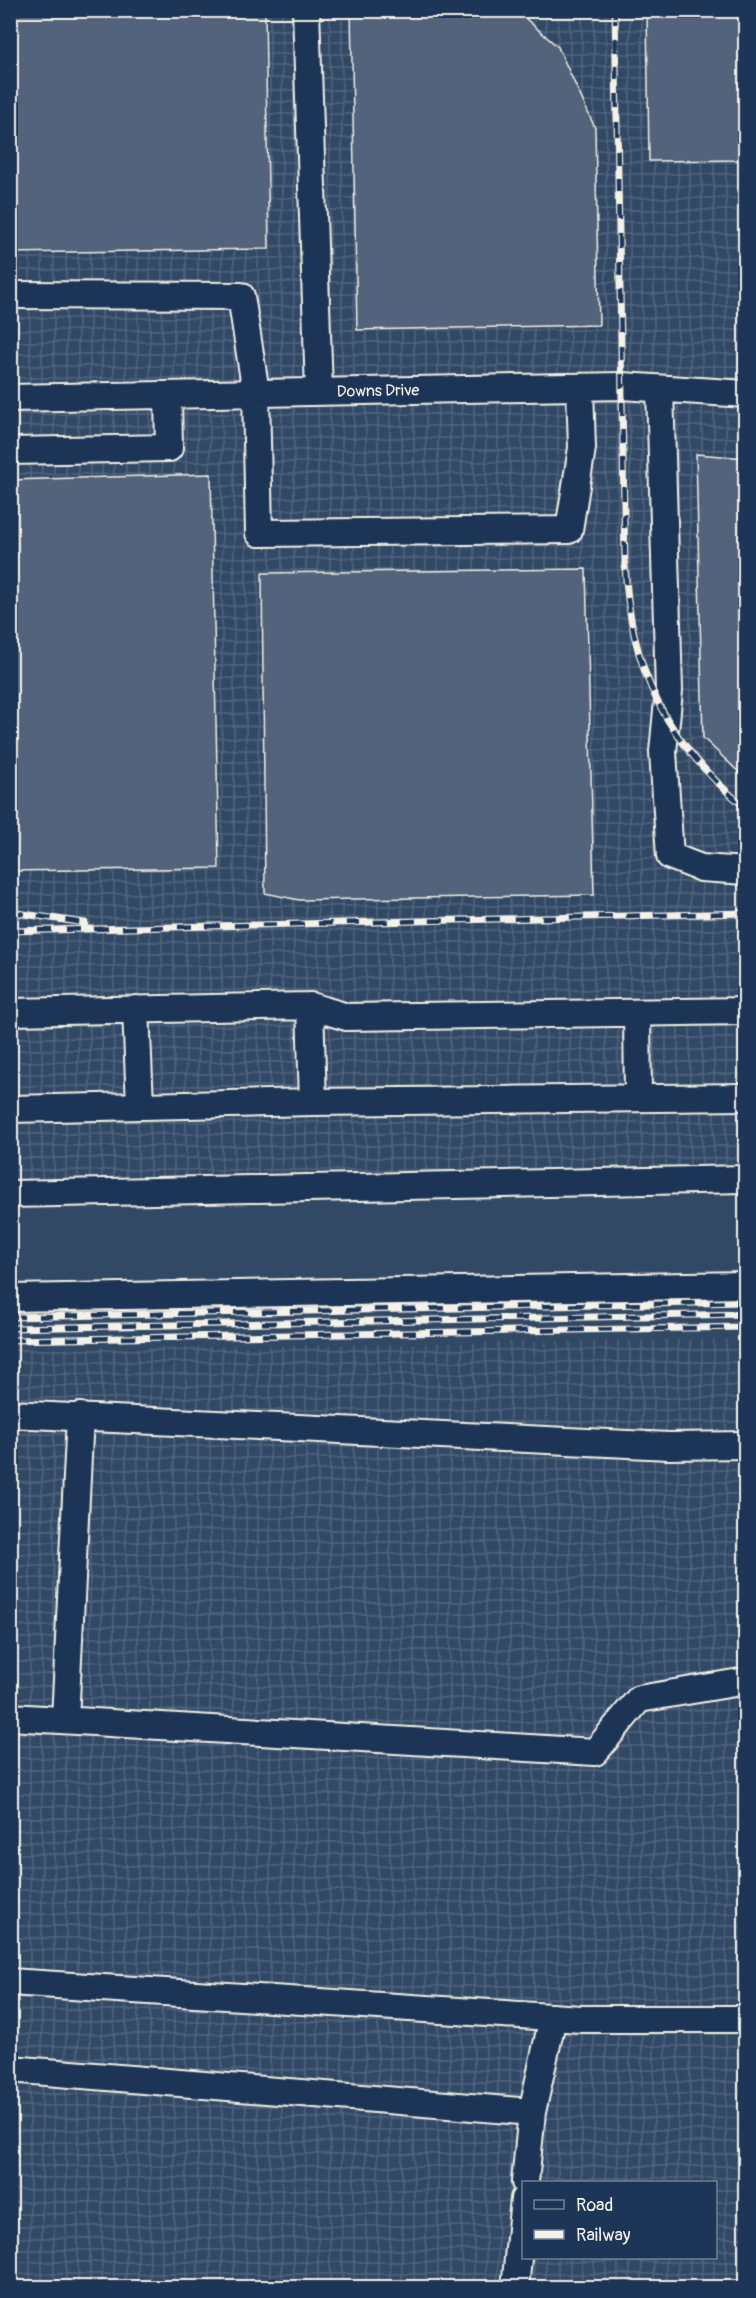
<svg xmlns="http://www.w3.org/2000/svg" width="756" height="2298" font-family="Pangolin,sans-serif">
  <defs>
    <pattern id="industrial-grid" width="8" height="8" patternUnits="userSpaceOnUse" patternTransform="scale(1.5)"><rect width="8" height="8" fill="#334966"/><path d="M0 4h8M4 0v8" fill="none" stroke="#51647c"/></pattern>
  </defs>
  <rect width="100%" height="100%" fill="#263d5d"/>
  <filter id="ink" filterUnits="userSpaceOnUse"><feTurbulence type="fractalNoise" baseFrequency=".0167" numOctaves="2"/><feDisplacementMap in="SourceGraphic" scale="12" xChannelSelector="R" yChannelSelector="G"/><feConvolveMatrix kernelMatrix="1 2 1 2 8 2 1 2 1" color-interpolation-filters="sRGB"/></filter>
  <g filter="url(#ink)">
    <path fill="#334966" d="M 745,1171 L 745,1339 L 11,1349 L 10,1187 Z"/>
    <path fill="url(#industrial-grid)" fill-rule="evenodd" d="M 10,11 L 745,11 L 745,1171 L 11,1187 Z
      M 745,1339 L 745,2287 L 11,2287 L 10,1349 ZM 524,2182 L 716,2182 L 716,2258 L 524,2258 Z"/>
    <path fill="#52647b" stroke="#f4f1e8" stroke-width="1.5" d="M 10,10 L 265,10 L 269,249 L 10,253 Z
      M 351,10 L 516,10 L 558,47 L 595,128 L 599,325 L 357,330 Z
      M 647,10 L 746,10 L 746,160 L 649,161 Z
      M 696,454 L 746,458 L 746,779 L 703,738 Z
      M 211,474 L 219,868 L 10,871 L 10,480 Z
      M 586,569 L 594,895 L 299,900 L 265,893 L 262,573 Z"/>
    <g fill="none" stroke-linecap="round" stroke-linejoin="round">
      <defs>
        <path id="minor" d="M 306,10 L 319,392
          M 10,295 L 241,296 L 256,393 L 259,533 L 569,530 L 582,448 L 580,387
          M 660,389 L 669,690 L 663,752 L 670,856 L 701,868 L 746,871
          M 10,398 L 622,386 L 746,394
          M 10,451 L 169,448 L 168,395
          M 310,1006 L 313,1102 L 746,1097
          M 136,1009 L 140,1105
          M 10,1012 L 310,1006 L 347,1017 L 746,1011
          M 637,1013 L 638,1098
          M 10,1109 L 313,1102
          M 10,1194 L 746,1179
          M 10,1298 L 746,1285
          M 10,1414 L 669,1446 L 746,1445
          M 10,1717 L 595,1752 L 639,1699 L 746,1681
          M 65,1720 L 80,1416
          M 10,1982 L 581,2019 L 746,2019
          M 10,2069 L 532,2112 L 553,2017
          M 525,2182 L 532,2112
          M 515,2288 L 524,2199"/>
      </defs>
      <use href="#minor" stroke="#f4f1e8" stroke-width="30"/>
      <use href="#minor" stroke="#1d3557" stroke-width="26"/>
      <defs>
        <path id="rail" d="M 615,10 L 625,565 C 630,668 665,742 746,808
          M 10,912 L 85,923
          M 10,931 L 746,913
          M 10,1317 L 746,1302
          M 10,1328 L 746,1314
          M 10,1340 L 746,1327"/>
      </defs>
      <use href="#rail" stroke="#f4f1e8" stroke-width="7"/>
      <use href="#rail" stroke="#1d3557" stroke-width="4.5" stroke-dasharray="14" stroke-linecap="butt"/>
    </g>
  </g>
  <g text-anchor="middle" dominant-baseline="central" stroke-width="6" stroke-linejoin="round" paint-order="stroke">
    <g font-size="16" fill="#f4f1e8" stroke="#1d3557">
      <text transform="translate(378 391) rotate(-1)">Downs Drive</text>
    </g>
  </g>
  <rect width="756" height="2298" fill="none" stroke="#1d3557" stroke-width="36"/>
  <rect x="18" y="18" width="720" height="2262" fill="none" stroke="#f4f1e8" stroke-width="2" filter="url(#ink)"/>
  <rect x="522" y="2181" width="195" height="78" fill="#1d3557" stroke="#738091" stroke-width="1.5"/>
  <rect x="534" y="2200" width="30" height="9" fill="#1d3557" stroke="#738091" stroke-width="1.5"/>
  <text x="576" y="2211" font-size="18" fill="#f4f1e8">Road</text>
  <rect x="534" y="2230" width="30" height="9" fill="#f4f1e8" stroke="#738091" stroke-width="1.5"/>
  <text x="576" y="2241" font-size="18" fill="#f4f1e8">Railway</text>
</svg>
